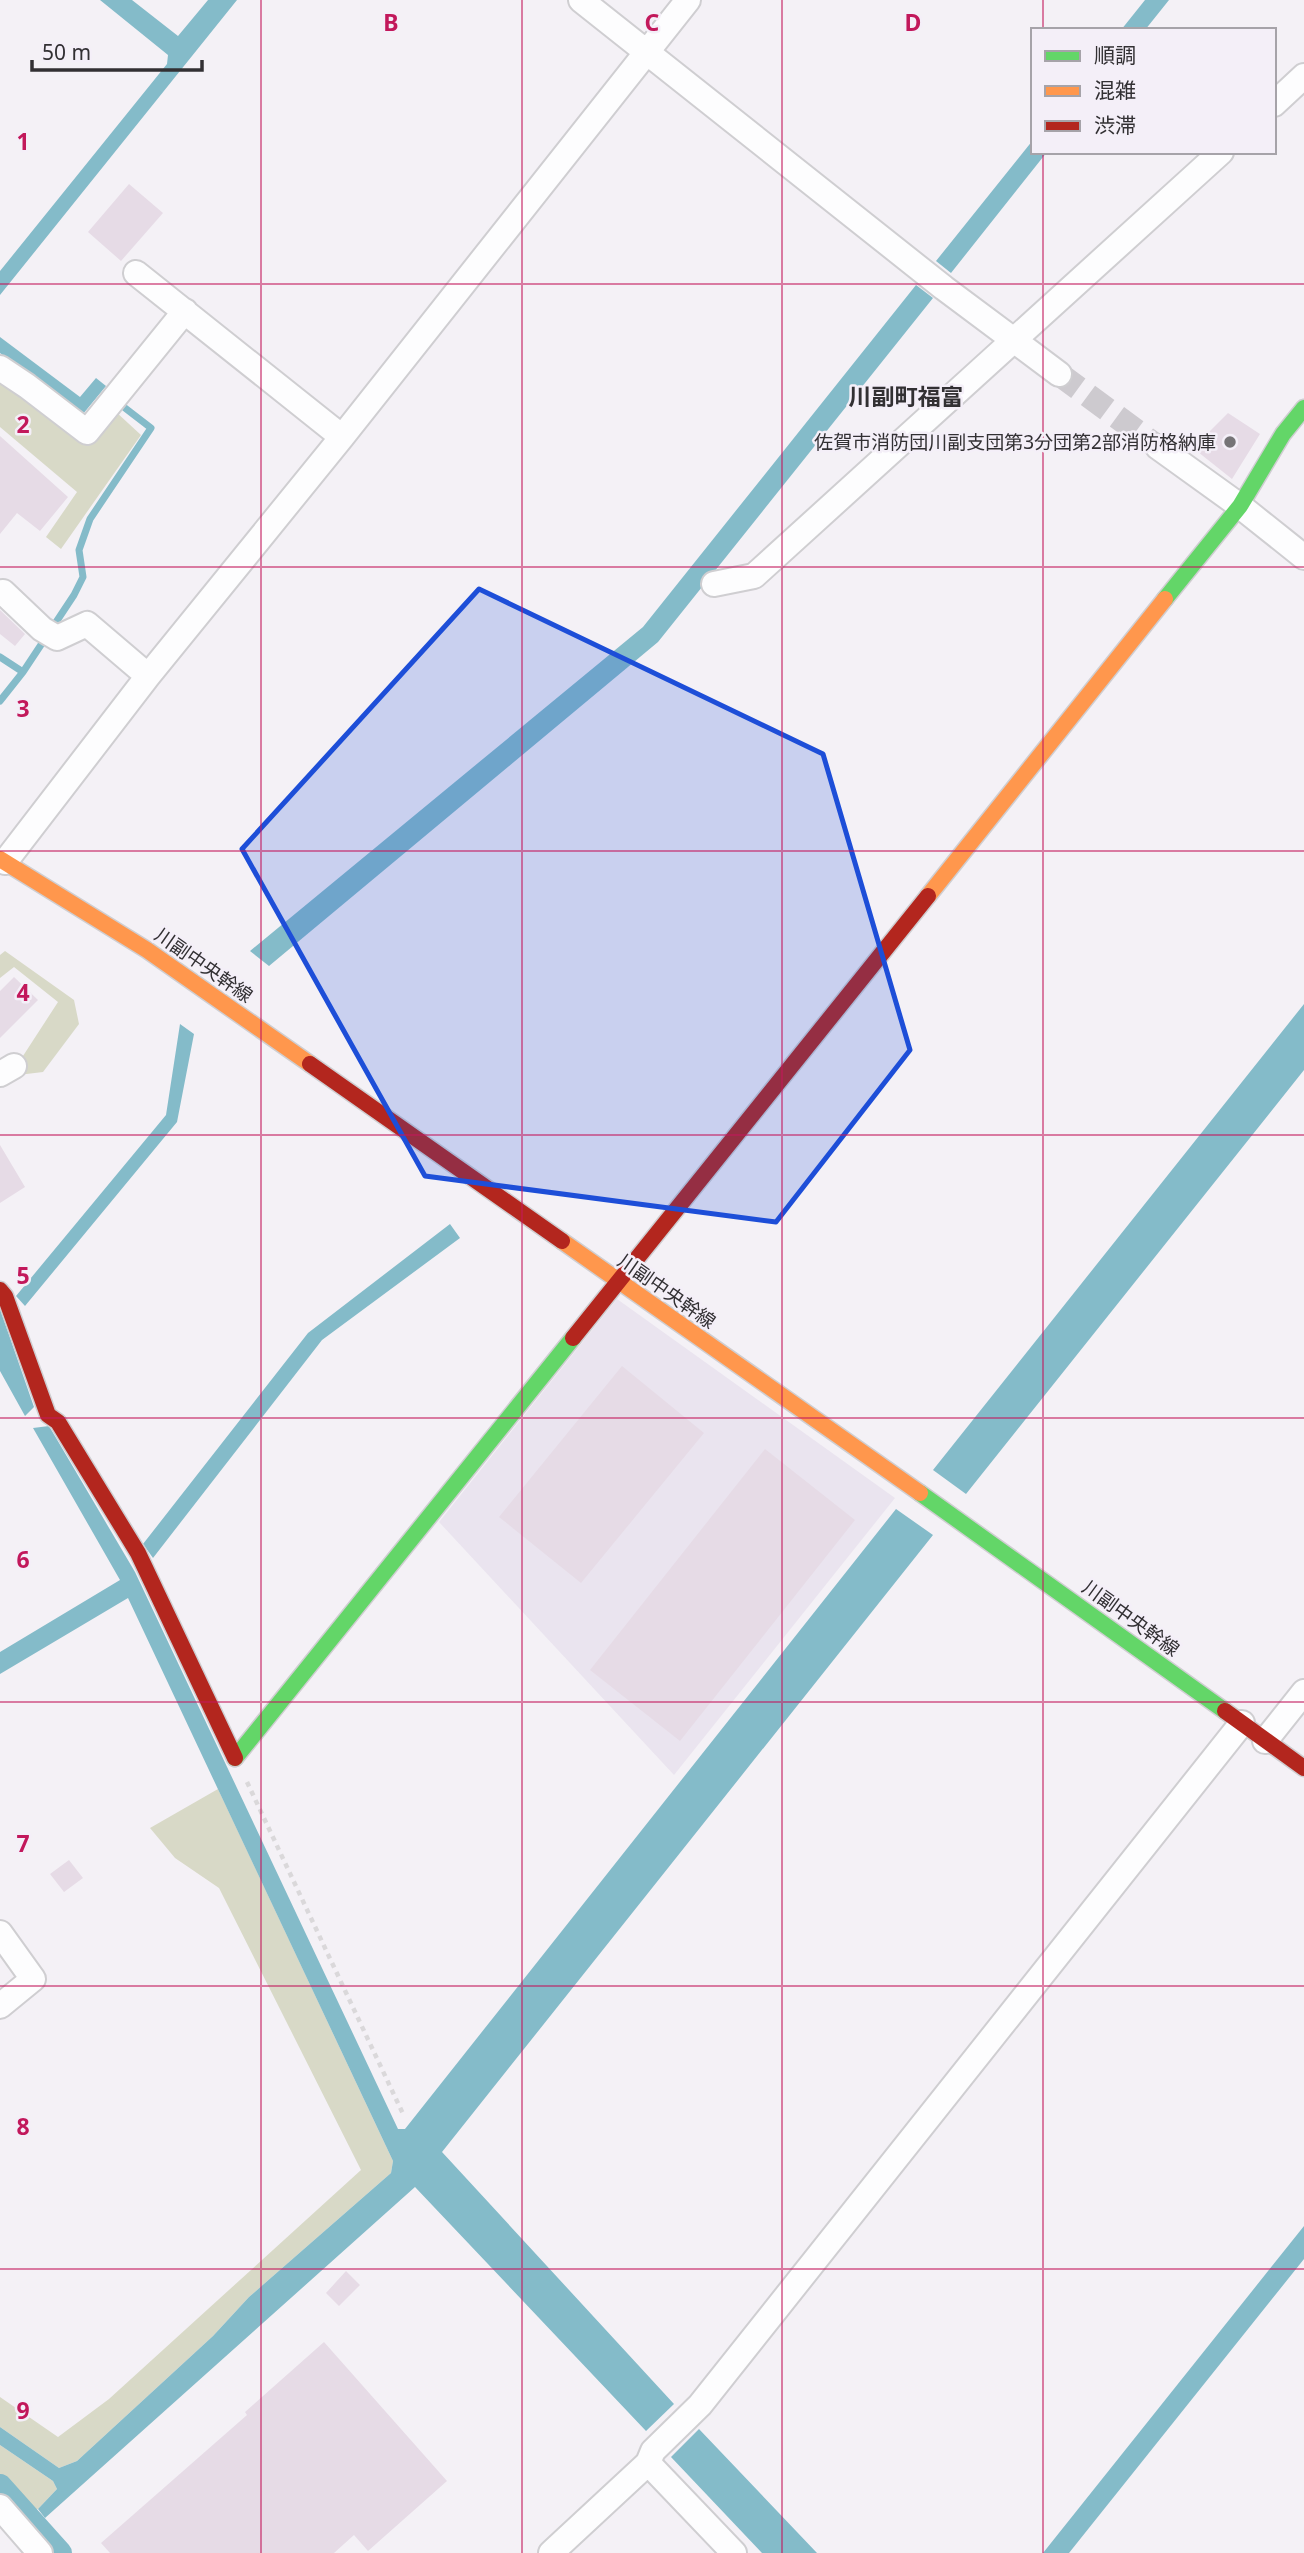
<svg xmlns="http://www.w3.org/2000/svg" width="1304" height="2553" font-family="'Noto Sans','Noto Sans JP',sans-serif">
  <rect width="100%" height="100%" fill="#f4f1f6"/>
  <path fill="#eae4ef" d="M 617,1299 L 895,1498 L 674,1775 L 439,1522 Z"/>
  <path fill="#d8d9c7" d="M 0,383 L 21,390 L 87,443 L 115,411 L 141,435 L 61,549 L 46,537 L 77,492 L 0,427 Z
    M 5,951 L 74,1000 L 79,1024 L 43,1072 L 10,1076 L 58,1002 L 14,967 L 0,978 L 0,955 Z
    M 218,1789 L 393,2161 L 391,2173 L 249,2297 L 213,2336 L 77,2461 L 59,2468 L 0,2427 L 0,2397 L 58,2437 L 109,2399 L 361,2170 L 219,1888 L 175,1858 L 150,1828 Z
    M 0,2445 L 53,2481 L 57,2489 L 38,2509 L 28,2512 L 0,2477 Z"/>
  <path fill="#84bbc9" d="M 100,0 L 132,0 L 178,36 L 208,0 L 237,0 L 0,295 L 0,271 L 167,64 L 168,55 Z
    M 1145,0 L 1169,0 L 1145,30 L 1121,30 Z
    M 1033,140 L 1033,152 L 1047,152 L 951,273 L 936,261 Z
    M 916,285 L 933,298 L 658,642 L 269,966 L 250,951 L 643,627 Z
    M 0,337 L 80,397 L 96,378 L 106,386 L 83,414 L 0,353 Z
    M 1304,1004 L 1304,1070 L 966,1494 L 933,1470 Z
    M 180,1024 L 194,1034 L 177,1122 L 25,1306 L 16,1296 L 166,1115 Z
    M 450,1224 L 460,1238 L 322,1340 L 153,1558 L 143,1544 L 308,1333 Z
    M 0,1309 L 34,1407 L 25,1416 L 0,1371 Z
    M 49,1426 L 135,1572 L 398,2129 L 405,2129 L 896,1509 L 933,1535 L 442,2152 L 674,2404 L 646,2431 L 415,2187 L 45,2518 L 38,2509 L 57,2489 L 53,2481 L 0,2445 L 0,2427 L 59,2468 L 77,2461 L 213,2336 L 249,2297 L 391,2173 L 393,2161 L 128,1598 L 0,1674 L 0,1652 L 120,1580 L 33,1428 Z
    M 1304,2226 L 1304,2259 L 1069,2553 L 1043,2553 Z
    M 699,2429 L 817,2553 L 762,2553 L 671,2457 Z"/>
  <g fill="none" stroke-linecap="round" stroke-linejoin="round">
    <path stroke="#84bbc9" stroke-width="7" d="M 0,657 L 23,672
      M 0,701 L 23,672 L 74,595 L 83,577 L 79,550 L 90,519 L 151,428 L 125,408"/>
    <path stroke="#84bbc9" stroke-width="24" d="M 0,2486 L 60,2553"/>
  </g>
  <path fill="#e6dbe6" d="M 129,184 L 163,213 L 121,261 L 88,232 Z
    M 1228,413 L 1260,434 L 1232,479 L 1193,448 Z
    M 0,436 L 68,497 L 40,531 L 17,513 L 0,534 Z
    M 0,610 L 25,634 L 15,646 L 0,634 Z
    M 14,977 L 38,1000 L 0,1038 L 0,991 Z
    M 0,1145 L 25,1187 L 0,1203 Z
    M 622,1366 L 704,1433 L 581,1583 L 499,1517 Z
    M 765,1449 L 855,1520 L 680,1741 L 590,1670 Z
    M 69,1860 L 83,1878 L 64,1892 L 50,1874 Z
    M 346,2271 L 360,2285 L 339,2306 L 326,2293 Z
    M 324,2342 L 447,2481 L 368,2551 L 354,2535 L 334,2553 L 110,2553 L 101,2543 L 247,2415 L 245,2412 Z"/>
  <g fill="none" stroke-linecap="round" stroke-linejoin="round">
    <path stroke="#cdcacf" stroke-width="24" stroke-dasharray="24 12" stroke-linecap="butt" d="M 1059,374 L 1158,447"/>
    <defs>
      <path id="street" d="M 581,0 L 944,288 L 1059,374
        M 1274,104 L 1304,76
        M 136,273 L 342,437
        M 0,368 L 27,386 L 87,432 L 185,311
        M 1158,447 L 1240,506 L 1304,557
        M 714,584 L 754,576 L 1221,152
        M 3,592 L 42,629 L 57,638 L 87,624 L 148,676
        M 5,862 L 148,676 L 342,437 L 688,0
        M 0,1074 L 14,1066
        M 1265,1741 L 1304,1692
        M 0,1933 L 33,1979 L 0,2006
        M 648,2463 L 734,2553
        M 0,2507 L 40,2553
        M 551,2553 L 648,2463 L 653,2451 L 700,2405 L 1242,1723"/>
      <path id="fast" d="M 1165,599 L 1240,506 L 1283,434 L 1304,408
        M 920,1493 L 1225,1711
        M 235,1758 L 573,1338"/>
      <path id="slow" d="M 0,859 L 147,950 L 310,1064
        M 928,896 L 1165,599
        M 562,1241 L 920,1493"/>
      <path id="jam" d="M 310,1064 L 562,1241
        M 0,1290 L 5,1296 L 48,1415 L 58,1422 L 138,1553 L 235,1758
        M 573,1338 L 928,896
        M 1225,1711 L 1304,1768"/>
    </defs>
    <use href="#street" stroke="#cfced1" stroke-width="28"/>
    <use href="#fast" stroke="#cfced1" stroke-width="19"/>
    <use href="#slow" stroke="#cfced1" stroke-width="19"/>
    <use href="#jam" stroke="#cfced1" stroke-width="19"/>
    <path stroke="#dad8da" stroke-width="4.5" stroke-dasharray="5 5" stroke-linecap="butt" d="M 247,1782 L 404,2116"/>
    <use href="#street" stroke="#fdfdfe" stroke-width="24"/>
    <use href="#fast" stroke="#63d668" stroke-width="16"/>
    <use href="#slow" stroke="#ff974d" stroke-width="16"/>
    <use href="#jam" stroke="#b3261e" stroke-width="16"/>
  </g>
  <path fill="#1d4ed8" fill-opacity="0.2" stroke="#1d4ed8" stroke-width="5" stroke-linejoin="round" d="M 479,589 L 823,754 L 910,1050 L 776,1222 L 425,1176 L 242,849 Z"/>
  <path fill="none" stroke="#c2185b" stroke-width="2" stroke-opacity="0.55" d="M 261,0 L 261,2553M 522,0 L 522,2553M 782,0 L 782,2553M 1043,0 L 1043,30M 1043,152 L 1043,2553M 0,284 L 1304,284M 0,567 L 1304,567M 0,851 L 1304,851M 0,1135 L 1304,1135M 0,1418 L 1304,1418M 0,1702 L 1304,1702M 0,1986 L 1304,1986M 0,2269 L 1304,2269"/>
  <circle fill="#767477" stroke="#f4eff8" stroke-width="2.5" cx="1230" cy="442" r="7"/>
  <g text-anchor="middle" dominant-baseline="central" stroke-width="5" stroke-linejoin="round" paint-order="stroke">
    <g font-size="19" fill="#323033" stroke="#f4eff8" text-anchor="end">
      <text x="1216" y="442">佐賀市消防団川副支団第3分団第2部消防格納庫</text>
    </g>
    <g font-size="19" fill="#323033" stroke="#f4eff8">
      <text transform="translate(204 965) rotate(35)">川副中央幹線</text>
      <text transform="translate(667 1291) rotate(35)">川副中央幹線</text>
      <text transform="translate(1131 1618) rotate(36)">川副中央幹線</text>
    </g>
    <g font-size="23" font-weight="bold" fill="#323033" stroke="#f4eff8">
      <text x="906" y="396">川副町福富</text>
    </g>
  </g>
  <g font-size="23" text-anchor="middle" font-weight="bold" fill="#c2185b" stroke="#f4eff8" stroke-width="5" stroke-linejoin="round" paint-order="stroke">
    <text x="391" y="31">B</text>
    <text x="652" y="31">C</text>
    <text x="913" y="31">D</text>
    <text x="23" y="150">1</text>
    <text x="23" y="433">2</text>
    <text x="23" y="717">3</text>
    <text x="23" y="1001">4</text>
    <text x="23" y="1284">5</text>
    <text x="23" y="1568">6</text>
    <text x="23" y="1852">7</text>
    <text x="23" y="2135">8</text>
    <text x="23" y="2419">9</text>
  </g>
  <rect x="1031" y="28" width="245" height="126" fill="#f4eff8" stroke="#a6a3a9" stroke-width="2"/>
  <rect x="1045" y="51" width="35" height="10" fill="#63d668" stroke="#a6a3a9" stroke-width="2"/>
  <text x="1094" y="63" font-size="21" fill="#323033">順調</text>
  <rect x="1045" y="86" width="35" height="10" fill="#ff974d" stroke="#a6a3a9" stroke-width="2"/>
  <text x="1094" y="98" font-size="21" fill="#323033">混雑</text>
  <rect x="1045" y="121" width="35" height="10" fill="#b3261e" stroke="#a6a3a9" stroke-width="2"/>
  <text x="1094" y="133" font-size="21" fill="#323033">渋滞</text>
  <path d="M32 60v10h170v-10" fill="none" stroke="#323033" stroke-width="3.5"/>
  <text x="42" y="60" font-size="21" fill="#323033" stroke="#f4eff8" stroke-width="5" paint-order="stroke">50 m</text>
</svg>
